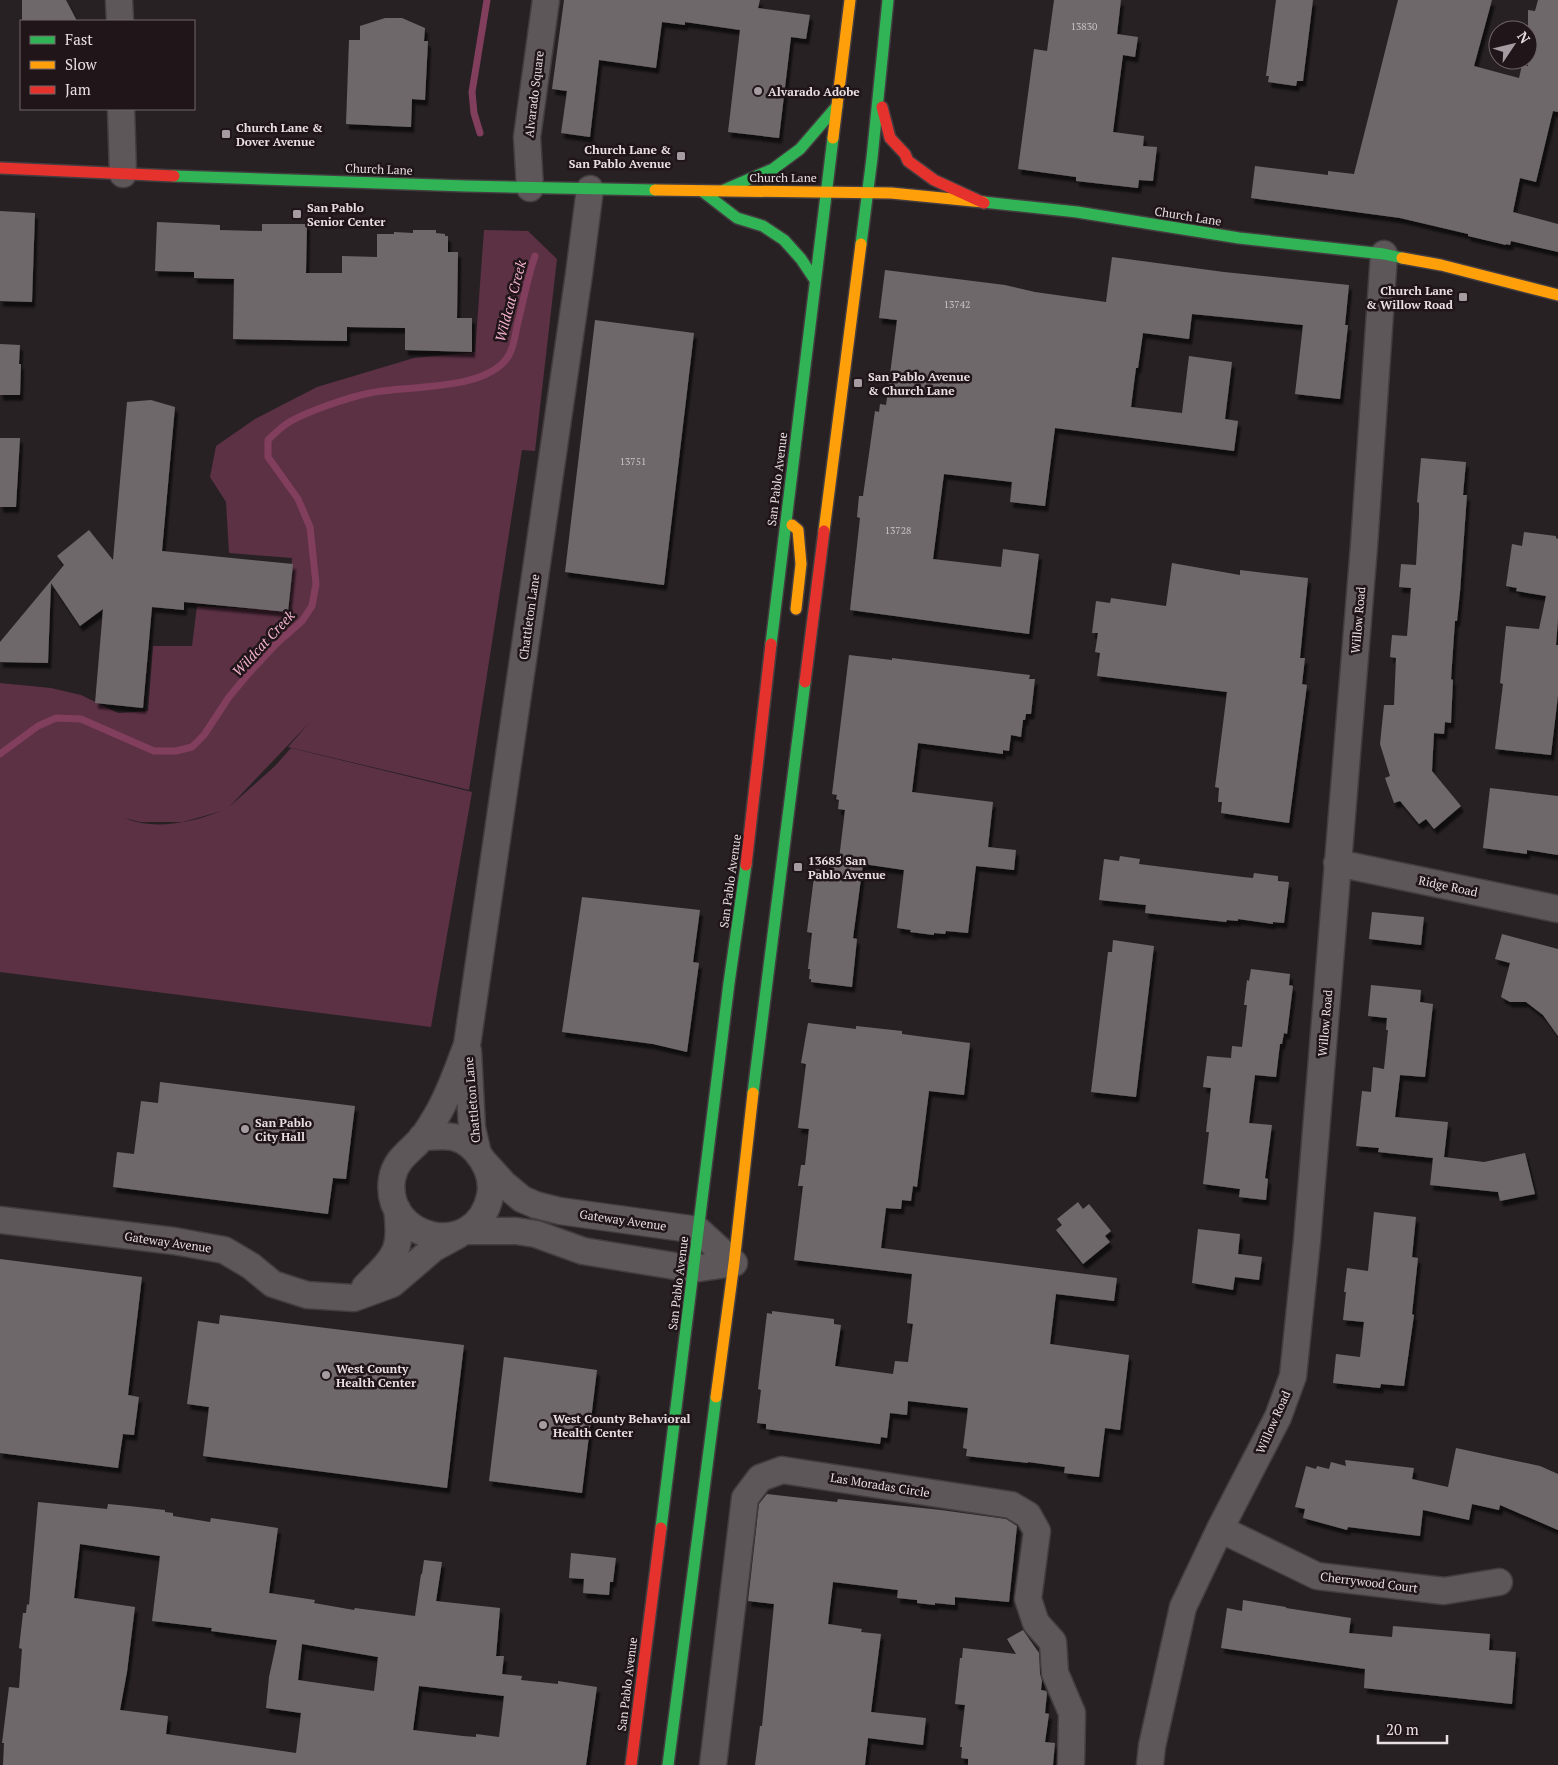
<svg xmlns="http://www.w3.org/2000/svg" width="1558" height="1765" font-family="'PT Serif',serif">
  <defs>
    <filter id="shadow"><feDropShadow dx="3" dy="5.5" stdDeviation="1" flood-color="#0009"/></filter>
  </defs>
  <rect width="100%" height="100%" fill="#272124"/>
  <path fill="#5c3144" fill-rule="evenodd" d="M 484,230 L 528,231 L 557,259 L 535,451 L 522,450 L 469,790 L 288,747 L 311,721 L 229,807 L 275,766 L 291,748 L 472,792 L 431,1027 L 0,972 L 0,683 L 51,688 L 81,695 L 118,713 L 148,711 L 153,646 L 192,646 L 197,606 L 289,611 L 292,558 L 229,553 L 226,502 L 210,477 L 216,446 L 255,419 L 317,387 L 414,358 L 475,352 ZM 222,811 C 193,822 154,831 125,818 L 140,822 L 183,822 Z"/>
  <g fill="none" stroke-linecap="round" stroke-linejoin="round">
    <path stroke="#823e5d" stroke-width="7" d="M 480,133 L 474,113 L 472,92 L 487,0
      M 0,754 L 38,726 L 56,718 L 81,719 L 154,751 L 176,751 L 192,747 L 204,735 L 229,697 L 249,673 L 277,643 L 302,621 L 312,606 L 316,584 L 310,527 L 298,499 L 268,457 L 268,440 C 275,433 282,426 291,421 C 309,411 349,397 370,393 C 406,385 488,392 509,355 C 514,346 515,336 517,326 C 523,303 527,279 535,256"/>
  </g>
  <path fill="#6e686b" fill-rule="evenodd" filter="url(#shadow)" d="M 22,0 L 66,0 L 77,21 L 22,21 Z
    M 564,0 L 760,0 L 758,8 L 810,15 L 806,39 L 791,37 L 779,138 L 728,132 L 740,30 L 685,22 L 685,25 L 662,22 L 656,68 L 599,60 L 590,137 L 561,133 L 567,91 L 552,89 Z
    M 1054,0 L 1121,0 L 1117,34 L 1138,37 L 1135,57 L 1123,55 L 1113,132 L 1144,136 L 1143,146 L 1157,147 L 1153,181 L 1139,180 L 1138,188 L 1076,181 L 1076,177 L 1018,169 L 1034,49 L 1047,51 Z
    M 1276,0 L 1313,0 L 1303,81 L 1297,81 L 1296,86 L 1268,82 L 1269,76 L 1266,76 Z
    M 1398,0 L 1492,0 L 1474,66 L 1519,78 L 1522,65 L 1528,66 L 1528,10 L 1535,11 L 1538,0 L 1558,0 L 1558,112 L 1553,111 L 1536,182 L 1520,178 L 1513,212 L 1558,224 L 1558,252 L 1511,241 L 1510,245 L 1506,244 L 1506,245 L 1468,236 L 1468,234 L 1400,218 L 1251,198 L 1255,166 L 1328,175 L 1328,171 L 1354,174 Z
    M 385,18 L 402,18 L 425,28 L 424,41 L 428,41 L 425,100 L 412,99 L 411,127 L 346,124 L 349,40 L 360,40 L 360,26 Z
    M 0,211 L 35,213 L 32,302 L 0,301 Z
    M 157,222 L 220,225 L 220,230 L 262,231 L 262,224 L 307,224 L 306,273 L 342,273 L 342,256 L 377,257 L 377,234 L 394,234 L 394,232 L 413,233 L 413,230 L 436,230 L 436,233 L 445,234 L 445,236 L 448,236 L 448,252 L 458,252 L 457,318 L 472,318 L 472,352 L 405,350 L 405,328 L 347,327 L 347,341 L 233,339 L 234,279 L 194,278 L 194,272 L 155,271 Z
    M 1112,257 L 1224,272 L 1349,285 L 1345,325 L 1348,325 L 1340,399 L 1295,394 L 1303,325 L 1192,314 L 1189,339 L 1143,333 L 1138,368 L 1136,368 L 1131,407 L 1182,413 L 1189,356 L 1232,362 L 1225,419 L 1238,421 L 1234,451 L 1055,428 L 1045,506 L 1010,502 L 1012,482 L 944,474 L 933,559 L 1001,567 L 1003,549 L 1039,554 L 1029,634 L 850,610 L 860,518 L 857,517 L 859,496 L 863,496 L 875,411 L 879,412 L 880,404 L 886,405 L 897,320 L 879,318 L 885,270 L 1005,285 L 1035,292 L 1106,302 Z
    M 595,320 L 694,333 L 664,585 L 565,572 Z
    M 0,344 L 20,345 L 19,364 L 21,364 L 20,395 L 0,395 Z
    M 151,400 L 175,407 L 162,551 L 293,564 L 288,612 L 184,602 L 184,610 L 152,607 L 143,708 L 95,703 L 103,609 L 80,626 L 51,583 L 48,663 L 0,662 L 0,642 L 64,565 L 57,556 L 89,530 L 113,560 L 127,402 Z
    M 0,438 L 20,438 L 16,507 L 0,507 Z
    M 1421,458 L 1466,462 L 1463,495 L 1467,495 L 1460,592 L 1457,621 L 1455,621 L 1451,679 L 1453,680 L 1451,723 L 1445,722 L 1444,734 L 1434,733 L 1432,771 L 1461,806 L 1434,829 L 1426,819 L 1419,824 L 1400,801 L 1394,803 L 1385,778 L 1390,776 L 1380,744 L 1384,705 L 1394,705 L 1396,658 L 1390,657 L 1392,635 L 1407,636 L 1411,588 L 1399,587 L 1401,564 L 1416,565 L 1419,515 L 1419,503 L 1417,502 Z
    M 1524,532 L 1556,536 L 1556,538 L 1558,539 L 1558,619 L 1556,645 L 1558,645 L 1558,695 L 1551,755 L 1495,749 L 1503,684 L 1500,683 L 1506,626 L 1539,629 L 1546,596 L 1516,591 L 1517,588 L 1506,586 L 1512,544 L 1522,546 Z
    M 1172,563 L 1240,575 L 1240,570 L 1308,578 L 1300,658 L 1305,658 L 1302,684 L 1307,685 L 1289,823 L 1221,813 L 1222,802 L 1218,802 L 1219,788 L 1215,787 L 1227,692 L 1097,676 L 1100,653 L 1095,652 L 1098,633 L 1092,633 L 1096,601 L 1110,603 L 1111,598 L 1166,606 Z
    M 849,655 L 892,660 L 892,658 L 990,670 L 1030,675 L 1029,679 L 1035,679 L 1031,714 L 1026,714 L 1025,720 L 1023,720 L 1021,737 L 1011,735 L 1009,751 L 1003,750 L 1003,754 L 918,743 L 912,792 L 993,802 L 988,847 L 1016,850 L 1014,870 L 976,866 L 968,933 L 946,931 L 945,934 L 934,933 L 934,935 L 910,932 L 911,930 L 897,928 L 904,870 L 863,864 L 853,938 L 857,939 L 852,987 L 811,982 L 811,979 L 809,979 L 810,969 L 808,969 L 812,933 L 807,932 L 815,869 L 831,871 L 831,866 L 838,867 L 845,810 L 838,809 L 839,800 L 836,799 L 837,795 L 832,794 Z
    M 1490,788 L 1558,796 L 1558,855 L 1527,850 L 1527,854 L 1483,848 Z
    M 1120,856 L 1140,859 L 1139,864 L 1243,877 L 1253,878 L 1254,873 L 1278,876 L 1278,881 L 1289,882 L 1284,923 L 1273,922 L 1273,924 L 1238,919 L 1238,921 L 1227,920 L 1226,922 L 1145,913 L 1146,905 L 1099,900 L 1104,859 L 1119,861 Z
    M 582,897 L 700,910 L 693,962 L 699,963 L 687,1052 L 653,1044 L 562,1032 Z
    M 1372,912 L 1424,917 L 1421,945 L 1369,939 Z
    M 1502,934 L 1558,949 L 1558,1036 L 1543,1015 L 1526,1002 L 1510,1002 L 1501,997 L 1510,963 L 1495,959 Z
    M 1113,940 L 1154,946 L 1136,1097 L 1091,1092 L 1108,952 L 1112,952 Z
    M 1251,969 L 1290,974 L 1289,985 L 1293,986 L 1287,1034 L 1284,1033 L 1282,1044 L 1280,1044 L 1276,1077 L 1255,1075 L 1249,1123 L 1272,1125 L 1265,1178 L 1268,1179 L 1266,1200 L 1239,1197 L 1240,1189 L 1203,1184 L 1209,1132 L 1206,1132 L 1211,1088 L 1203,1087 L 1207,1056 L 1231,1058 L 1232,1046 L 1242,1047 L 1247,1005 L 1244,1005 L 1247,980 L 1249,981 Z
    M 1371,985 L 1421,990 L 1420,1002 L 1433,1004 L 1425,1077 L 1400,1075 L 1395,1117 L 1448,1122 L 1444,1157 L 1484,1162 L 1525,1153 L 1535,1194 L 1500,1201 L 1498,1192 L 1430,1185 L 1433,1158 L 1378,1152 L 1379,1148 L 1356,1146 L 1362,1091 L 1371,1092 L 1373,1067 L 1384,1069 L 1388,1030 L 1386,1030 L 1387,1018 L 1368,1016 Z
    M 808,1023 L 856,1029 L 856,1026 L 902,1031 L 902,1034 L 970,1043 L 964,1095 L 929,1091 L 917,1187 L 913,1186 L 911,1201 L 902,1200 L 901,1209 L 886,1208 L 881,1248 L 1117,1278 L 1114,1301 L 1056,1294 L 1050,1344 L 1129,1355 L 1120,1430 L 1105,1428 L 1099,1477 L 1064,1473 L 1065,1467 L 1028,1462 L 1028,1463 L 966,1456 L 967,1449 L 963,1448 L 968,1408 L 908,1401 L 907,1415 L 890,1413 L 887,1438 L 881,1437 L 880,1444 L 766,1429 L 766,1424 L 757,1423 L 761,1390 L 758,1389 L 767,1313 L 772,1314 L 772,1311 L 834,1319 L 834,1324 L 841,1325 L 835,1366 L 893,1374 L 895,1361 L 908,1362 L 913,1324 L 907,1323 L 912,1274 L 794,1260 L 803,1186 L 798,1186 L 801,1165 L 805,1165 L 809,1129 L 798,1128 L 806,1064 L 801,1063 Z
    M 160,1082 L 355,1106 L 346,1179 L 333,1178 L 328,1214 L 113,1187 L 117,1152 L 134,1154 L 141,1101 L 158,1103 Z
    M 1078,1202 L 1083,1209 L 1089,1204 L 1111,1231 L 1105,1236 L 1110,1242 L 1083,1264 L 1056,1230 L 1062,1225 L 1057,1219 Z
    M 1374,1212 L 1416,1217 L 1412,1257 L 1418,1258 L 1412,1314 L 1414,1315 L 1404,1386 L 1381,1384 L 1380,1388 L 1370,1387 L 1333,1383 L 1336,1354 L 1360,1357 L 1364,1322 L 1343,1320 L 1346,1292 L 1344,1292 L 1347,1268 L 1368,1271 Z
    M 1198,1229 L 1240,1234 L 1238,1254 L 1262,1257 L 1259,1280 L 1235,1277 L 1233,1290 L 1192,1283 Z
    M 0,1259 L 142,1277 L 128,1395 L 139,1397 L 134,1435 L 123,1434 L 118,1468 L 0,1453 Z
    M 220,1315 L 464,1345 L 447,1488 L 203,1456 L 209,1407 L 187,1404 L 198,1321 L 219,1324 Z
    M 504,1357 L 597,1370 L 582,1493 L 489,1481 Z
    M 1456,1448 L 1540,1466 L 1558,1474 L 1558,1530 L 1500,1505 L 1499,1510 L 1472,1504 L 1469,1520 L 1423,1510 L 1420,1536 L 1348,1527 L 1347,1530 L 1303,1518 L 1305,1509 L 1295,1507 L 1306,1466 L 1316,1469 L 1317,1466 L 1329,1469 L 1331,1462 L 1346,1466 L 1345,1460 L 1414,1468 L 1412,1479 L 1448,1487 Z
    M 767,1494 L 837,1502 L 838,1499 L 941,1510 L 1006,1519 L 1017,1526 L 1009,1602 L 955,1597 L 955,1605 L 935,1603 L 935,1605 L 917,1603 L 917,1600 L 897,1598 L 898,1590 L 833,1582 L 828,1624 L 862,1629 L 861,1632 L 881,1634 L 871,1712 L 926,1718 L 923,1745 L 868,1738 L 865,1765 L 755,1765 L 760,1726 L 762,1726 L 774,1604 L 748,1601 L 759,1504 Z
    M 38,1502 L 107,1509 L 108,1504 L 129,1506 L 165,1510 L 165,1512 L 173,1513 L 173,1516 L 210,1522 L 211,1518 L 278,1528 L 269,1593 L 315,1600 L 314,1603 L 354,1610 L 355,1608 L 415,1616 L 421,1574 L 422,1574 L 424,1560 L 442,1562 L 436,1601 L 500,1608 L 496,1656 L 504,1656 L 502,1674 L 522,1676 L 521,1680 L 558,1684 L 558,1681 L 597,1687 L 586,1765 L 3,1765 L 4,1743 L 2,1743 L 9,1687 L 19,1688 L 22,1649 L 19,1648 L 23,1613 L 26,1613 L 27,1604 L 29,1605 ZM 80,1544 L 160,1556 L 152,1621 L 212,1628 L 211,1631 L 277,1640 L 269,1677 L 266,1708 L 301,1713 L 296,1753 L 166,1734 L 168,1716 L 120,1710 L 127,1672 L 135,1607 L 74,1598 ZM 302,1644 L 378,1657 L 374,1691 L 298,1680 ZM 419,1686 L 504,1696 L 499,1737 L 476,1734 L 476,1737 L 463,1736 L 413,1730 Z
    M 571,1553 L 616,1558 L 613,1582 L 610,1582 L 609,1595 L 583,1593 L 584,1579 L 569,1578 Z
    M 1243,1600 L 1286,1607 L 1286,1608 L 1351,1618 L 1349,1633 L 1392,1637 L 1393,1626 L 1490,1634 L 1489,1650 L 1516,1652 L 1512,1704 L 1364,1688 L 1365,1669 L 1221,1648 L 1227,1608 L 1242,1611 Z
    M 1023,1630 L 1039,1653 L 1040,1674 L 1042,1681 L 1041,1690 L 1046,1691 L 1047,1693 L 1045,1713 L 1049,1714 L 1045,1742 L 1055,1743 L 1053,1765 L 968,1765 L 968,1759 L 961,1758 L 962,1747 L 960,1747 L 965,1705 L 955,1704 L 960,1658 L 962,1658 L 963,1648 L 1016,1654 L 1007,1639 Z"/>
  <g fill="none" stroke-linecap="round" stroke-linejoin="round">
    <defs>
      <path id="street" d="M 119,0 L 120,21
        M 121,109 L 123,174
        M 530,188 L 527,137 L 546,0
        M 1337,863 L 1558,909
        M 468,1051 L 472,1128 L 478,1154
        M 422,1137 C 432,1137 443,1135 453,1137 C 476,1142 495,1172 490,1196 C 476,1262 383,1240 392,1179 C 395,1159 411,1151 423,1137 C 428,1130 433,1122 437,1115 C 450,1093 458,1068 467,1045 L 579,274 L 590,189
        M 485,1163 L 504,1184 L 522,1199 L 536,1205 L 560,1211 L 698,1230 L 734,1263
        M 0,1220 L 174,1241 L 224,1250 L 251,1266 L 273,1284 L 307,1295 L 354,1298 L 392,1284 L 434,1248 L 458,1235
        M 466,1231 L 516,1231 L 536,1234 L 583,1251 L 693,1269 L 734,1263
        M 365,1287 C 394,1257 403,1253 397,1209
        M 1220,1529 L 1317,1576 L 1444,1591 L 1499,1582
        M 713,1765 L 745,1498 L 760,1478 L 782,1470 L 1011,1505 L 1028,1515 L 1037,1531 L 1028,1599 L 1036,1623 L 1053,1642 L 1055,1673 L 1072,1713 L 1071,1765
        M 1150,1765 L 1152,1746 L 1183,1607 L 1220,1529 L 1278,1417 L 1293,1376 L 1307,1241 L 1364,546 L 1384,254"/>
      <path id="fast" d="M 174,176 L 466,186 L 655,190
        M 724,190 L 773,169 L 800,149 L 837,106
        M 702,191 L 737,218 L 763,226 L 784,240 L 801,259 L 815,280
        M 983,202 L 1077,212 L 1239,238 L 1384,254 L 1402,258
        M 861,244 L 872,158 L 888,0
        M 771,644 L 833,138
        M 753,1093 L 805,682
        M 661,1528 L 729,983 L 746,865
        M 668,1765 L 716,1397"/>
      <path id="slow" d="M 833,138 L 850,0
        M 655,190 L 891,193 L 983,202
        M 1402,258 L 1441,265 L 1558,295
        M 792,525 L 798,530 L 801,564 L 796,609
        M 824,531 L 861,244
        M 716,1397 L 734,1263 L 753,1093"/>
      <path id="jam" d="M 882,107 L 890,138 L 905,154 L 908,161 L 934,180 L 984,203
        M 0,168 L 174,176
        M 805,682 L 824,531
        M 746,865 L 771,644
        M 631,1765 L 661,1528"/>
    </defs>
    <use href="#street" stroke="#433d40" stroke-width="29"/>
    <use href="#fast" stroke="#433d40" stroke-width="14"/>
    <use href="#slow" stroke="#433d40" stroke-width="14"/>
    <use href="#jam" stroke="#433d40" stroke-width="14"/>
    <use href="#street" stroke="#5d575a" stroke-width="26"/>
    <use href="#fast" stroke="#30b455" stroke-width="11"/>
    <use href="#slow" stroke="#ff9f0a" stroke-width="11"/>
    <use href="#jam" stroke="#e5322d" stroke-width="11"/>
  </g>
  <g fill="#a49ca0" stroke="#201519" stroke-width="2">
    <circle cx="758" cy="91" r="5"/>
    <rect x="221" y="129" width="10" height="10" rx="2.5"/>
    <rect x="676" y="151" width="10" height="10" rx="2.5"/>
    <rect x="292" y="209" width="10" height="10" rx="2.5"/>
    <rect x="1458" y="292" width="10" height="10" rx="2.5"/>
    <rect x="853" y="378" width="10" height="10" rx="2.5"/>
    <rect x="793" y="862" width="10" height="10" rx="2.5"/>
    <circle cx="245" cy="1129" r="5"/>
    <circle cx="326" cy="1375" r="5"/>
    <circle cx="543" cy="1425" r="5"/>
  </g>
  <g text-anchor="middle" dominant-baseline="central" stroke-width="5" stroke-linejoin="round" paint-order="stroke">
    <g font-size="10" fill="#c9c1c4">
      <text x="1084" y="26">13830</text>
      <text x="957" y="304">13742</text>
      <text x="633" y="461">13751</text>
      <text x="898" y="530">13728</text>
    </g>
    <g font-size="12" font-weight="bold" fill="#e7dfe2" stroke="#201519" text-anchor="start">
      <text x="768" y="91">Alvarado Adobe</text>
      <text x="236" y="127">Church Lane &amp;<tspan x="236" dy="14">Dover Avenue</tspan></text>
      <text x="671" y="149" text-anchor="end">Church Lane &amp;<tspan x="671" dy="14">San Pablo Avenue</tspan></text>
      <text x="307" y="207">San Pablo<tspan x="307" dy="14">Senior Center</tspan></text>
      <text x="1453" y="290" text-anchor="end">Church Lane<tspan x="1453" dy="14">&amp; Willow Road</tspan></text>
      <text x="868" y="376">San Pablo Avenue<tspan x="868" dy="14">&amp; Church Lane</tspan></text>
      <text x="808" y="860">13685 San<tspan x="808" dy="14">Pablo Avenue</tspan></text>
      <text x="255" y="1122">San Pablo<tspan x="255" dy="14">City Hall</tspan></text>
      <text x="336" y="1368">West County<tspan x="336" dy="14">Health Center</tspan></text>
      <text x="553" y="1418">West County Behavioral<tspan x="553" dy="14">Health Center</tspan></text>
    </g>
    <g font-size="12" fill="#e7dfe2" stroke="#201519">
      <text transform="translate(534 94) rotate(-83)">Alvarado Square</text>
      <text transform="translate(379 169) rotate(2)">Church Lane</text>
      <text x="783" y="177">Church Lane</text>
      <text transform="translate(1188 216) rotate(9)">Church Lane</text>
      <text transform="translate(777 479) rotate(-83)">San Pablo Avenue</text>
      <text transform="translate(529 617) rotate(-82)">Chattleton Lane</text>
      <text transform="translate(1358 620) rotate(-85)">Willow Road</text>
      <text transform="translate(730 881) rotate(-82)">San Pablo Avenue</text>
      <text transform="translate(1448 886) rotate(12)">Ridge Road</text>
      <text transform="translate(1325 1023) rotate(-85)">Willow Road</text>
      <text transform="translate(472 1100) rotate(-95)">Chattleton Lane</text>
      <text transform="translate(623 1220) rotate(8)">Gateway Avenue</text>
      <text transform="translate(168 1242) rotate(8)">Gateway Avenue</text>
      <text transform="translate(678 1283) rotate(-83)">San Pablo Avenue</text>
      <text transform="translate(1273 1422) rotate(-66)">Willow Road</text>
      <text transform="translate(880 1485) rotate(9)">Las Moradas Circle</text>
      <text transform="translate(1369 1582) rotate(7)">Cherrywood Court</text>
      <text transform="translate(627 1684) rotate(-83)">San Pablo Avenue</text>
    </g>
    <g font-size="14" font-style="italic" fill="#f4b3cd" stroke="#201519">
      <text transform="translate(510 301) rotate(-75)">Wildcat Creek</text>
      <text transform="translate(263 643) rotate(-47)">Wildcat Creek</text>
    </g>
  </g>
  <rect x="20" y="20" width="175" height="90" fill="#201519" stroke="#706669"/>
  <rect x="30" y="36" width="25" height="8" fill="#30b455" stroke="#706669"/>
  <text x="65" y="45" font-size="15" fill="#e7dfe2">Fast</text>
  <rect x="30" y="61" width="25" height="8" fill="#ff9f0a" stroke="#706669"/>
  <text x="65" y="70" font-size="15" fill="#e7dfe2">Slow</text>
  <rect x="30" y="86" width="25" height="8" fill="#e5322d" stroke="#706669"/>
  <text x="65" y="95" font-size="15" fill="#e7dfe2">Jam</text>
  <g transform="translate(1513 45) rotate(55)"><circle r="24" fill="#201519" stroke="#706669"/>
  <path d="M0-4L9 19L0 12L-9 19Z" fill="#a49ca0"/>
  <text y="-8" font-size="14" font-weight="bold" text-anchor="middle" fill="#e7dfe2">N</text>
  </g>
  <path d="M1378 1735v8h69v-8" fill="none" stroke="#e7dfe2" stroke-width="2.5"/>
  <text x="1386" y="1735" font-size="15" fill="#e7dfe2" stroke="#201519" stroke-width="4" paint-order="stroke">20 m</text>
</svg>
